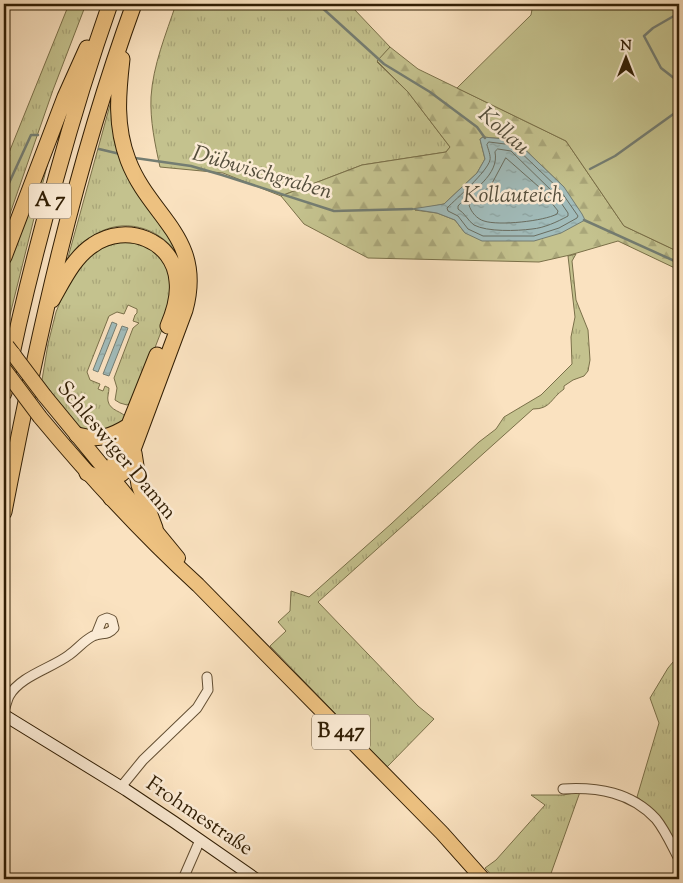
<svg xmlns="http://www.w3.org/2000/svg" width="683" height="883" font-family="'Sorts Mill Goudy',serif">
  <defs>
    <pattern id="grass-tufts" width="24" height="20" patternUnits="userSpaceOnUse" patternTransform="scale(1.25)"><rect width="24" height="20" fill="#c4c28e"/><path d="M3 7l-1-3M5 7V3M7 7l1-3M15 17l-1-3M17 17v-4M19 17l1-3" fill="none" stroke="#a9a679"/></pattern>
    <pattern id="forest-firs" width="22" height="20" patternUnits="userSpaceOnUse" patternTransform="scale(1.25)"><rect width="22" height="20" fill="#c4c28e"/><path d="M5 1l3.5 6h-7zM16 11l3.5 6h-7z" fill="#a9a679"/></pattern>
    <pattern id="water-ripples" width="26" height="14" patternUnits="userSpaceOnUse" patternTransform="scale(1.25)"><rect width="26" height="14" fill="#a1bcbb"/><path d="M2 4q2-2 4 0t4 0M15 11q2-2 4 0t4 0" fill="none" stroke="#8ba19f"/></pattern>
  </defs>
  <rect width="100%" height="100%" fill="#fae2c0"/>
  <filter id="stains"><feTurbulence type="fractalNoise" baseFrequency=".004" numOctaves="4"/><feColorMatrix values="0 0 0 0 .2 0 0 0 0 .09 0 0 0 0 .02 0 0 0 .5 -.17"/></filter>
  <radialGradient id="worn" r=".72"><stop offset=".6" stop-color="#630" stop-opacity="0"/><stop offset="1" stop-color="#630" stop-opacity=".3"/></radialGradient>
  <path fill="url(#grass-tufts)" stroke="#7a7049" d="M 69,4 L 86,4 L 53,90 L 4,231 L 4,165 Z
    M 176,4 L 347,4 L 353,8 L 390,47 L 377,62 L 408,92 L 450,147 L 446,152 L 362,165 L 281,196 L 223,173 L 160,167 C 155,144 150,121 151,97 C 153,65 166,34 176,4 Z
    M 113,94 L 114,121 L 168,229 L 178,255 C 160,227 122,216 93,236 C 81,245 73,261 64,272 Z
    M 47,166 L 6,331 L 4,329 L 4,276 Z
    M 118,241 L 141,243 L 160,256 L 168,268 L 171,286 L 169,311 L 135,400 L 127,405 L 120,403 L 115,400 L 117,388 L 114,378 L 133,328 L 139,323 L 133,321 L 135,315 L 137,313 L 137,309 L 128,305 L 124,314 L 117,312 L 109,316 L 87,372 L 90,380 L 100,384 L 98,389 L 103,391 L 105,386 L 109,388 C 109,393 107,397 108,401 C 110,411 122,411 127,418 L 108,432 L 85,430 L 79,426 L 73,421 L 42,380 L 48,344 L 56,312 L 72,273 L 99,248 Z
    M 576,254 L 572,261 L 576,300 L 588,330 L 590,360 L 588,371 L 584,376 L 573,380 L 564,386 L 564,389 C 550,399 551,409 533,409 L 318,602 L 418,706 L 434,719 L 387,767 L 270,646 L 286,631 L 278,622 L 290,611 L 291,591 L 309,597 L 391,524 L 479,442 L 496,429 L 504,417 L 541,395 L 572,364 L 571,337 L 575,317 L 568,256 Z
    M 679,655 L 679,849 C 667,830 656,810 637,797 L 659,723 L 650,698 L 668,668 Z
    M 580,792 L 549,879 L 495,879 L 485,868 L 496,860 L 545,805 L 531,795 L 563,795 Z"/>
  <path fill="url(#forest-firs)" stroke="#7a7049" fill-rule="evenodd" d="M 390,47 L 418,69 L 566,141 L 624,226 L 679,252 L 679,270 L 618,241 L 570,255 L 539,262 L 368,258 L 304,224 L 281,196 L 362,165 L 446,152 L 450,147 L 408,92 L 377,61 ZM 483,137 L 515,140 L 564,187 L 465,233 L 455,220 L 437,213 L 415,210 L 444,204 L 477,173 L 485,159 L 480,139 Z"/>
  <path fill="#c4c28e" stroke="#7a7049" d="M 533,4 L 679,4 L 679,252 L 624,226 L 566,141 L 457,88 L 531,15 Z"/>
  <path fill="url(#water-ripples)" stroke="#747d72" d="M 483,137 L 515,140 L 564,187 L 582,214 L 585,220 L 561,233 L 534,241 L 482,241 L 465,233 L 455,220 L 437,213 L 412,209 L 444,204 L 477,173 L 485,159 L 480,139 Z
    M 112,322 L 117,324 L 98,372 L 93,370 Z
    M 122,326 L 128,328 L 109,376 L 103,374 Z"/>
  <g fill="none" stroke-linecap="round" stroke-linejoin="round">
    <path stroke="#696d60" stroke-width="1" d="M 489,142 L 513,145 L 560,190 L 578,216 L 577,218 L 559,228 L 534,236 L 483,236 L 468,229 L 458,216 L 448,211 L 447,208 C 457,198 487,172 490,160 C 491,156 488,149 487,145 Z
      M 498,149 L 511,151 L 555,194 L 568,213 L 568,216 C 557,222 544,228 532,229 C 517,231 487,232 474,225 C 468,221 465,213 458,209 L 458,206 C 471,191 500,175 495,152 Z
      M 506,158 L 539,187 L 558,211 L 557,214 C 544,221 499,226 484,221 C 477,219 471,212 469,205 L 491,185 Z"/>
    <path stroke="#747d72" stroke-width="2.5" d="M 318,4 L 384,64 L 430,92 L 477,127 L 485,138
      M 679,13 L 653,28 L 644,36 L 661,68 L 679,82
      M 99,149 L 120,154
      M 135,158 L 191,166 L 222,175 L 334,211 L 412,209
      M 590,169 L 615,156 L 679,110
      M 4,194 L 31,135 L 38,135
      M 584,220 L 679,263"/>
    <defs>
      <path id="street" d="M 4,710 C 6,706 7,700 9,696 C 20,676 52,668 69,655 C 79,648 82,642 93,636 C 101,632 108,636 114,628 L 112,620 L 107,618 L 102,620 L 96,635
        M 121,787 L 143,760 L 197,708 L 208,690 L 207,677
        M 563,789 C 598,787 631,792 656,819 C 665,830 672,846 679,859
        M 39,879 L 40,879
        M 183,879 L 200,840"/>
      <path id="secondary" d="M 4,715 L 126,790 L 174,822 L 256,879"/>
      <path id="primary" d="M 44,395 L 178,558
        M 40,417 C 89,476 141,533 198,585 L 442,833 L 483,879"/>
      <path id="highway" d="M 4,257 L 65,97 L 87,48
        M 52,300 C 63,281 74,257 93,245 C 126,222 174,240 177,281 C 179,297 174,312 168,326
        M 4,393 C 18,321 36,249 56,178 C 72,120 90,61 110,4
        M 77,435 C 99,441 111,437 130,425
        M 134,453 L 139,485 L 155,528
        M 87,473 C 99,479 115,481 125,471 L 185,310 C 205,237 150,218 128,160 C 115,126 118,94 122,59
        M 111,498 L 110,483 L 115,460 L 157,355
        M 4,512 C 37,340 74,169 134,4"/>
    </defs>
    <use href="#street" stroke="#634f33" stroke-width="11"/>
    <use href="#secondary" stroke="#311e04" stroke-width="13"/>
    <use href="#primary" stroke="#311e04" stroke-width="16"/>
    <use href="#highway" stroke="#311e04" stroke-width="17"/>
    <use href="#street" stroke="#fcecd6" stroke-width="9"/>
    <use href="#secondary" stroke="#fcecd6" stroke-width="11"/>
    <use href="#primary" stroke="#edc180" stroke-width="14"/>
    <use href="#highway" stroke="#edc180" stroke-width="15"/>
    <defs>
      <path id="primary-bridge" d="M 7,346 L 44,395
        M 4,369 L 40,417"/>
      <path id="highway-bridge" d="M 4,349 L 13,354"/>
    </defs>
    <use href="#primary-bridge" stroke="#311e04" stroke-width="16" stroke-linecap="butt"/>
    <use href="#highway-bridge" stroke="#311e04" stroke-width="17" stroke-linecap="butt"/>
    <use href="#primary-bridge" stroke="#edc180" stroke-width="14"/>
    <use href="#highway-bridge" stroke="#edc180" stroke-width="15"/>
  </g>
  <g text-anchor="middle" dominant-baseline="central" stroke-width="5" stroke-linejoin="round" paint-order="stroke">
    <g fill="#fcecd6" stroke="#6e5c43" stroke-width="1">
      <rect x="29" y="183.5" width="42" height="35" rx="4"/>
      <rect x="312" y="714.5" width="58" height="35" rx="4"/>
    </g>
    <g font-size="20" font-weight="bold" fill="#311e04">
      <text x="50" y="201">A 7</text>
      <text x="341" y="732">B 447</text>
    </g>
    <g font-size="21" fill="#311e04" stroke="#fcecd6">
      <text transform="translate(116 451) rotate(50)">Schleswiger Damm</text>
      <text transform="translate(199 817) rotate(34)">Frohmestraße</text>
    </g>
    <g font-size="22" font-style="italic" fill="#534d3b" stroke="#fcecd6">
      <text transform="translate(503 132) rotate(41)">Kollau</text>
      <text transform="translate(262 174) rotate(16)">Dübwischgraben</text>
      <text x="513" y="197">Kollauteich</text>
    </g>
  </g>
  <rect width="683" height="883" fill="none" stroke="#fae2c0" stroke-width="20"/>
  <rect x="5" y="5" width="673" height="873" fill="none" stroke="#311e04" stroke-width="2.5"/>
  <rect x="10" y="10" width="663" height="863" fill="none" stroke="#311e04"/>
  <g transform="translate(626 58)" stroke="#fcecd6" stroke-width="4" paint-order="stroke">
  <path d="M0-4L9 19L0 12L-9 19Z" fill="#311e04"/>
  <text y="-8" font-size="14" font-weight="bold" text-anchor="middle" fill="#311e04">N</text>
  </g>
  <rect width="100%" height="100%" filter="url(#stains)"/>
  <rect width="100%" height="100%" fill="url(#worn)"/>
</svg>
